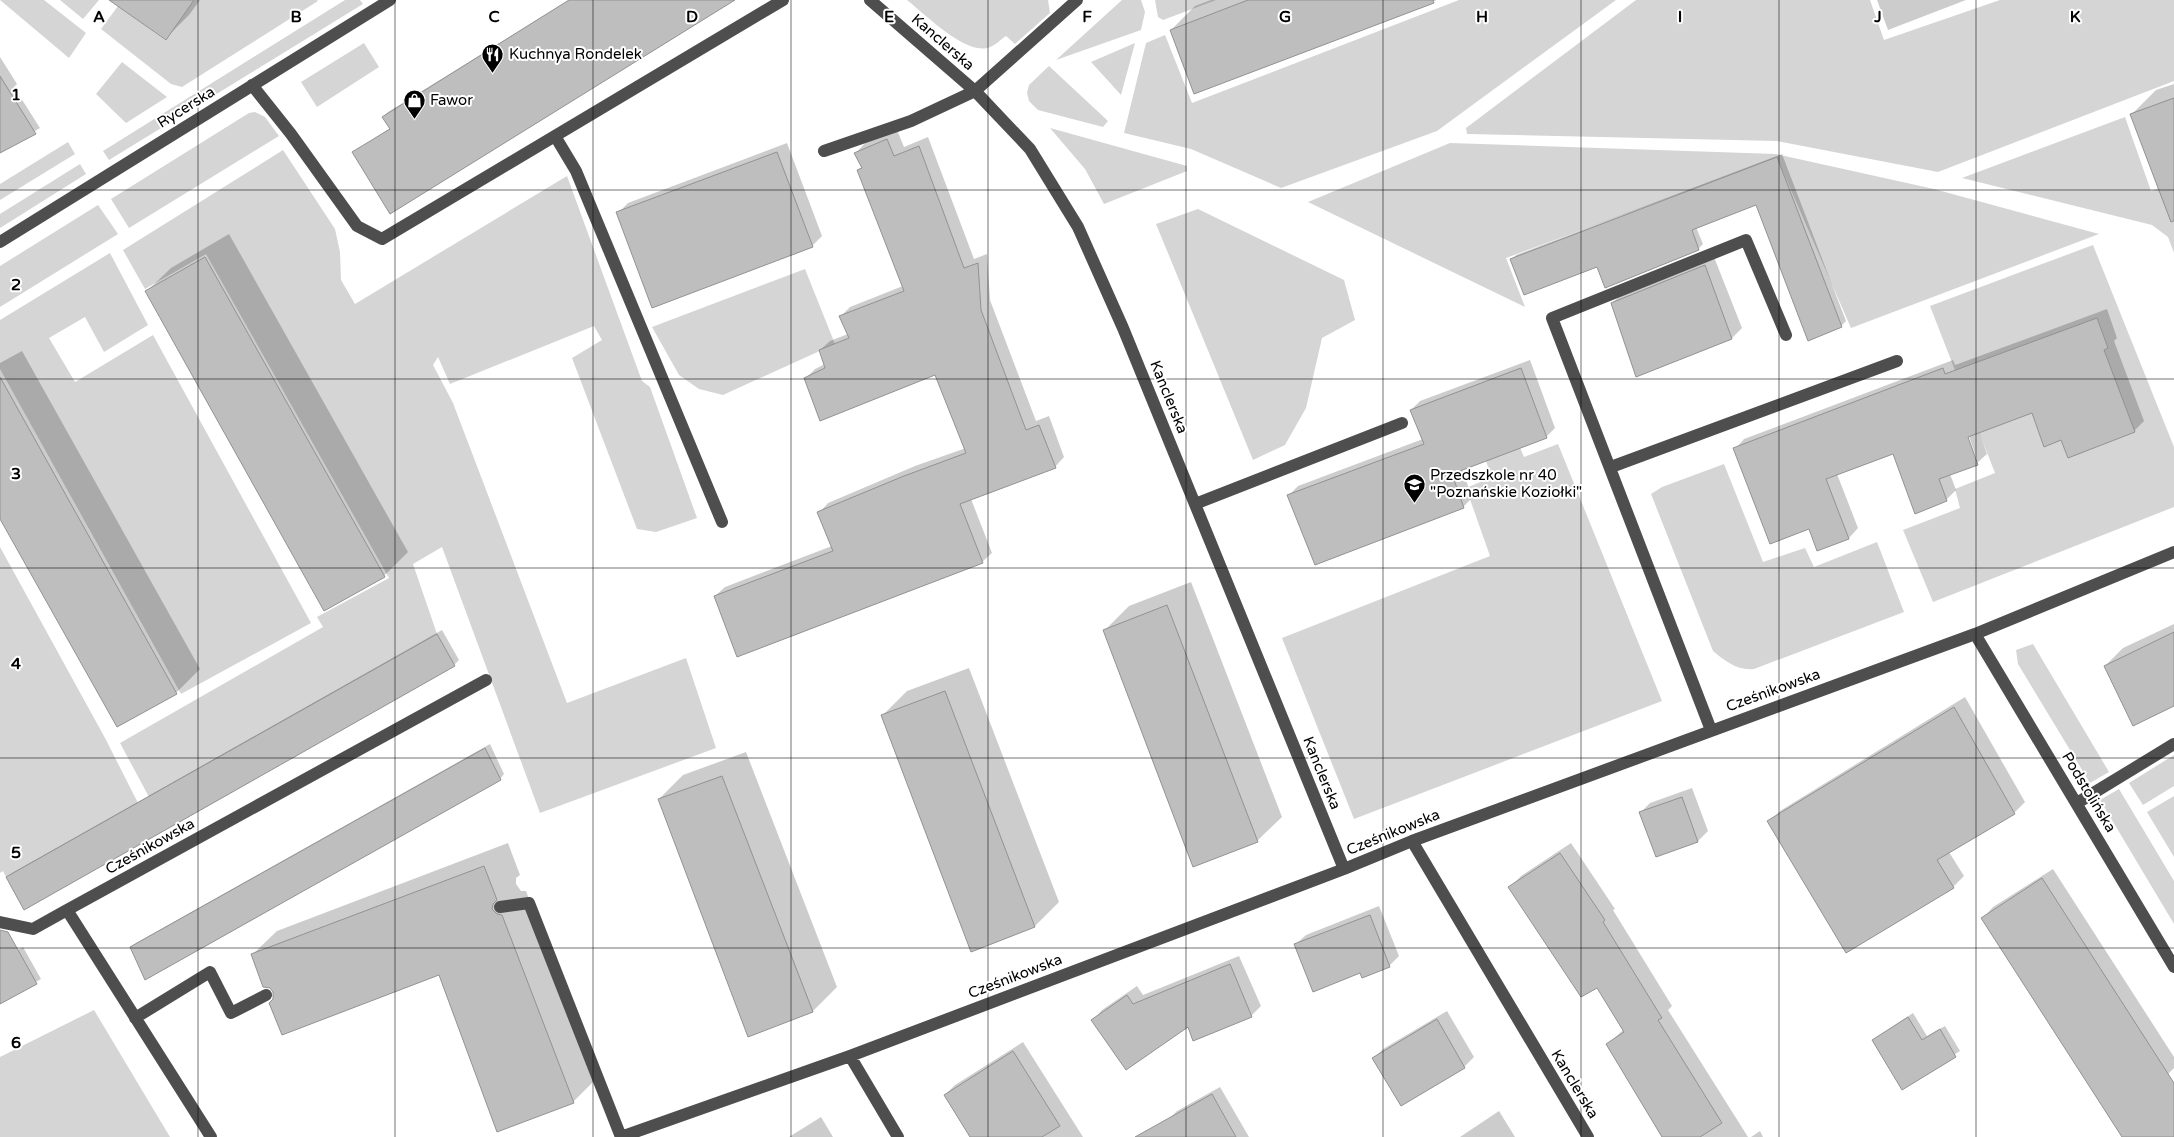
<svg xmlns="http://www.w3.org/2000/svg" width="2174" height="1137" font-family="'Varela Round',sans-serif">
  <rect width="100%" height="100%" fill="#fff"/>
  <path fill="#d5d5d5" d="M 0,0 L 44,0 L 86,33 L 69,58 Z
    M 60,0 L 99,0 L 83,19 Z
    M 194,0 L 317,0 L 318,1 L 182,87 L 171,84 L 101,29 L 118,6 L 165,40 Z
    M 345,0 L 360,0 L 363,4 L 109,160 L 103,151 Z
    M 907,0 L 1048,0 L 1050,13 L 1015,44 L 1006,36 C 1001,39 996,45 990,47 C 967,57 925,14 907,0 Z
    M 1122,0 L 1141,0 L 1145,12 L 1141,30 L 1056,60 Z
    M 1155,0 L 1216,0 L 1163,20 L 1158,17 Z
    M 1459,0 L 1616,0 L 1437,131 L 1281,188 L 1191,149 L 1124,133 L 1146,43 L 1165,35 L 1192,103 Z
    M 1636,0 L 1870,0 L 1884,40 L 2000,0 L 2174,0 L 2174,81 L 1938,172 L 1777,141 L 1467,134 L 1466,128 Z
    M 364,43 L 379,67 L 317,107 L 301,82 Z
    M 1135,43 L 1121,95 L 1091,62 Z
    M 122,62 L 167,97 L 126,123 L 96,94 Z
    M 1049,66 L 1108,121 L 1103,127 L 1038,110 L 1029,101 L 1027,93 L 1029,85 Z
    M 255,112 L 265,117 L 279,136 L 129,228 L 111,199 L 249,113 Z
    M 2125,117 L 2151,191 L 2174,183 L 2174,253 L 2168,237 L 2152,225 L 1962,178 Z
    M 1050,128 L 1187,166 L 1187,171 L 1104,204 L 1085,169 Z
    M 68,142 L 75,154 L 0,200 L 0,184 Z
    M 1450,143 L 1776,154 L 1934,189 L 2099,234 L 1851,328 L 1777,158 L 1506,258 L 1525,307 L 1308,202 Z
    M 283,150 L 335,229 L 340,252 L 341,280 L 355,304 L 567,176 L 642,381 L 650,387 L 697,518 L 656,532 L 637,529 L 572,358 L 602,340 L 594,326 L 450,384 L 438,357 L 433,365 L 453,403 L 567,703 L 686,658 L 716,748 L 540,813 L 442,547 L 413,564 L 437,634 L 149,797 L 120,743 L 323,627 L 317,617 L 389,578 L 206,254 L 145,289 L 123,250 Z
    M 80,164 L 86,174 L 0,228 L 0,214 Z
    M 98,205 L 118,234 L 0,307 L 0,266 Z
    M 1198,209 L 1344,280 L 1355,320 L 1322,338 L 1306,408 L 1285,445 L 1253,460 L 1156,224 Z
    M 2093,245 L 2174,447 L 2174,507 L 1933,602 L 1903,530 L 1960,508 L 1955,489 L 1995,473 L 1930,306 Z
    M 110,253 L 148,325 L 104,352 L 85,317 L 49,338 L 75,382 L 153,335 L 311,623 L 181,694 L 0,369 L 0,320 Z
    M 805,269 L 835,344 L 723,395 L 699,389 L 679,375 L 652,327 Z
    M 1493,384 L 1524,457 L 1558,444 L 1662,701 L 1354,819 L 1282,638 L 1490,556 L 1466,488 L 1492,477 L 1462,398 Z
    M 1724,464 L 1763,562 L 1805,548 L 1814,567 L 1877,542 L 1904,612 L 1754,669 C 1738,671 1725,661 1713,651 L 1651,494 L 1662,487 Z
    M 0,547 L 105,738 L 138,803 L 6,877 L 3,871 L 0,873 Z
    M 2033,644 L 2109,772 L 2090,783 L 2018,664 L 2016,650 Z
    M 2174,755 L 2174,786 L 2143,805 L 2129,783 Z
    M 2119,789 L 2174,881 L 2174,924 L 2100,800 Z
    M 2174,796 L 2174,857 L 2147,812 Z
    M 94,1010 L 170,1137 L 0,1137 L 0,1057 Z"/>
  <path fill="#0003" fill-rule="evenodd" d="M 111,0 L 200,0 L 189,15 L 165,39 Z
    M 569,0 L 733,0 L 353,153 L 390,128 L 383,117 L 388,112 Z
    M 1211,0 L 1437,0 L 1195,93 L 1171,30 L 1195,6 Z
    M 1877,0 L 1966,0 L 1888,30 Z
    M 0,57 L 17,84 L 14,87 L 40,128 L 0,151 Z
    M 2174,84 L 2174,170 L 2132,114 L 2156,90 Z
    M 897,130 L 904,147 L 928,137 L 974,259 L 987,254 L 990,300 L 1036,421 L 1049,416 L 1064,457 L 1055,467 L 971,499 L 992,553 L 982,562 L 715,596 L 725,587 L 832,546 L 819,513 L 828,503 L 915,466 L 966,448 L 936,374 L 805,379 L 815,369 L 825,364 L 820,350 L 830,341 L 848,334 L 840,317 L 850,307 L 903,286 L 858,170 L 863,166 L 856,153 L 865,143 Z
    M 787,143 L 822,236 L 812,246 L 618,213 L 628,203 Z
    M 1782,154 L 1846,321 L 1841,326 L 1756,204 L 1696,227 L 1703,244 L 1698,249 L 1597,265 L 1512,260 L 1516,255 Z
    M 229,234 L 408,552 L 384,576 L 146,292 L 171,268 Z
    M 1714,257 L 1742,328 L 1732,338 L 1637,375 L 1612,303 L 1622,294 Z
    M 2107,309 L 2117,338 L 2114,341 L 2144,421 L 2134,431 L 2062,439 L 2033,412 L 1979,431 L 1987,454 L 1977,463 L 1950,474 L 1956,490 L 1946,500 L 1894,453 L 1837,474 L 1858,528 L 1849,538 L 1810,527 L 1735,449 L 1744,439 L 1953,360 L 1955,365 ZM 1967,430 L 1977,460 L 1975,460 L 1964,431 Z
    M 22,351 L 200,669 L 176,693 L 117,726 L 0,516 L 0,363 Z
    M 1530,360 L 1555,428 L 1546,437 L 1462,468 L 1472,498 L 1463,507 L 1289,495 L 1298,486 L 1423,439 L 1411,410 L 1420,401 Z
    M 1191,582 L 1282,817 L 1257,841 L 1105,630 L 1129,606 Z
    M 2174,624 L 2174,704 L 2105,666 L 2123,648 Z
    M 442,630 L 459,660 L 454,665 L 24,908 L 7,877 L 12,873 Z
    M 969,668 L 1059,902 L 1035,926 L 972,951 L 883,715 L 907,691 Z
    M 1965,697 L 2025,802 L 2014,813 L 1949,852 L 1964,876 L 1953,887 L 1769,822 L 1780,811 Z
    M 490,744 L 504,774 L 500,779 L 131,948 L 136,943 Z
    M 746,752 L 837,987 L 813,1011 L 749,1035 L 659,799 L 683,775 Z
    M 1692,788 L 1708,831 L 1698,841 L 1657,856 L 1641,812 L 1650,803 Z
    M 508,843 L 520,875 L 516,878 L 516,884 L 521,891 L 526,891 L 597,1078 L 573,1102 L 440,974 L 274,999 L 275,991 L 252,955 L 277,931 Z
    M 1571,843 L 1615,909 L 1613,910 L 1672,1006 L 1668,1010 L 1748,1137 L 1663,1137 L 1608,1044 L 1624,1029 L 1597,986 L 1510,887 L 1521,876 Z
    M 2053,869 L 2174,1057 L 2174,1068 L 2168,1074 L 2174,1093 L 2174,1137 L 2124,1137 L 1983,918 L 1993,907 Z
    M 1379,906 L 1399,956 L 1389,966 L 1360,972 L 1296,944 L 1306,935 Z
    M 23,947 L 41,979 L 0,1003 L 0,960 Z
    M 1239,956 L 1261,1006 L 1251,1016 L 1188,1025 L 1093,1020 L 1102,1010 L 1137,986 L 1143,995 Z
    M 1447,1011 L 1474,1057 L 1464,1067 L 1402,1105 L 1374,1058 L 1383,1049 Z
    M 1913,1013 L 1927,1036 L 1945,1026 L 1960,1051 L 1902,1088 L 1873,1040 Z
    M 1023,1042 L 1083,1137 L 972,1137 L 945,1095 L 955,1085 Z
    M 1220,1087 L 1249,1137 L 1179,1137 L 1169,1119 L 1177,1111 Z
    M 1499,1111 L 1515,1137 L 1460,1137 Z
    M 821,1117 L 833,1137 L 789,1137 Z
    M 1760,1131 L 1763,1137 L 1751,1137 Z"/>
  <path fill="#bebebe" stroke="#929292" d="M 109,0 L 194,0 L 166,40 Z
    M 569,0 L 735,0 L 390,214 L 352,152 L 390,129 L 382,117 Z
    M 1248,0 L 1433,0 L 1434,3 L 1194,94 L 1170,30 Z
    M 0,76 L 36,134 L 0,153 Z
    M 2174,98 L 2174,221 L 2171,222 L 2130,114 Z
    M 887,139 L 894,156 L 919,146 L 964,268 L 978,263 L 981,310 L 1026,430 L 1039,425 L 1056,468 L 960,504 L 983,563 L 737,657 L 714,596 L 833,551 L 817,512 L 904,476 L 966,453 L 935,375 L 820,421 L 804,378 L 825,368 L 819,350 L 849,338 L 839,316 L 904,291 L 857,170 L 862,168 L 854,153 Z
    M 777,152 L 813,247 L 652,308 L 616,212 Z
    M 1777,157 L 1842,327 L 1808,341 L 1756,205 L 1692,230 L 1699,250 L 1605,288 L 1597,267 L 1524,295 L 1510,259 Z
    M 205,257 L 385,577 L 324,611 L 145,291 Z
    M 1705,265 L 1732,339 L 1636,377 L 1611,303 Z
    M 2097,318 L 2108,348 L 2104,350 L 2135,432 L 2068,458 L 2061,440 L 2044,447 L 2032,413 L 1968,437 L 1978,465 L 1939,479 L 1947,501 L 1915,514 L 1893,454 L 1826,479 L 1849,539 L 1817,551 L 1809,529 L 1770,544 L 1733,448 L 1943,368 L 1945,374 Z
    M 1521,368 L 1547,438 L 1452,474 L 1464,508 L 1315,565 L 1287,495 L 1424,444 L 1410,410 Z
    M 0,377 L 177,694 L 117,727 L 0,519 Z
    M 1167,605 L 1258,842 L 1193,867 L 1103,630 Z
    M 2174,632 L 2174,706 L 2133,726 L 2104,666 Z
    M 437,634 L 455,666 L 24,910 L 6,877 Z
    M 945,691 L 1035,927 L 971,952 L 881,715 Z
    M 1954,707 L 2015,814 L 1937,860 L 1954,888 L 1846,953 L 1767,821 Z
    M 485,748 L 501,780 L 145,980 L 130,947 Z
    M 722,776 L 813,1012 L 748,1037 L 658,799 Z
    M 1682,797 L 1698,842 L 1656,857 L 1639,812 Z
    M 1560,853 L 1605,920 L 1603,922 L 1662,1018 L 1658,1020 L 1722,1123 L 1700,1137 L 1662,1137 L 1606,1044 L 1624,1032 L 1597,988 L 1581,997 L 1508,887 Z
    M 484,866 L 497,900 L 493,904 L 492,909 L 497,914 L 502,915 L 574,1103 L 497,1132 L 439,975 L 282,1035 L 269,1003 L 273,999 L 273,992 L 270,988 L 263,987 L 251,954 Z
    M 2042,878 L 2174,1083 L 2174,1137 L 2122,1137 L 1981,918 Z
    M 1370,915 L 1390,967 L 1362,978 L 1360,973 L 1313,992 L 1294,944 Z
    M 0,930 L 8,932 L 37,984 L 0,1004 Z
    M 1230,964 L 1252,1017 L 1193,1041 L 1188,1027 L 1126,1070 L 1091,1020 L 1127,995 L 1133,1004 Z
    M 1908,1017 L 1922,1040 L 1940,1029 L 1956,1057 L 1902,1090 L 1872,1040 Z
    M 1437,1019 L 1465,1068 L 1401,1106 L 1372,1058 Z
    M 1013,1051 L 1060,1126 L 1042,1137 L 970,1137 L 944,1095 Z
    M 1212,1094 L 1236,1137 L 1135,1137 Z"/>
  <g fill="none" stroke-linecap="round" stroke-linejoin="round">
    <path stroke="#4e4e4e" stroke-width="12" d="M 870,0 L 975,91 L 1030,149 L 1078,227 L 1123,328 L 1344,869
      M 252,85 L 291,134 L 357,226 L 382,239 L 783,0
      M 555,136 L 576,171 L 722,522
      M 824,151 L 911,121 L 975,91 L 1077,0
      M 0,242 L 390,0
      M 1611,467 L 1897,361
      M 1195,504 L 1402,423
      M 1975,634 L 2174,967
      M 1711,730 L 1552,318 L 1746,240 L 1786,335
      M 2077,803 L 2174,744
      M 1412,841 L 1588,1137
      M 500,907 L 529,903 L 621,1137
      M 0,922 L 33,929 L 67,910
      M 135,1018 L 210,972 L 231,1013 L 266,995
      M 850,1056 L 898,1137
      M 211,1137 L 67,910 L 486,680
      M 621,1137 L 850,1056 L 1344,869 L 1412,841 L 1975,634 L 2174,552"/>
  </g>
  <path fill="none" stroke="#000" stroke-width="1" stroke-opacity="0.55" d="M 198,0 L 198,1137M 395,0 L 395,1137M 593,0 L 593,1137M 791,0 L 791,1137M 988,0 L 988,1137M 1186,0 L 1186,1137M 1383,0 L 1383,1137M 1581,0 L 1581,1137M 1779,0 L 1779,1137M 1976,0 L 1976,1137M 0,190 L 2174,190M 0,379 L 2174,379M 0,568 L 2174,568M 0,758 L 2174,758M 0,948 L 2174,948"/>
  <defs>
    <symbol id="restaurant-pin" viewBox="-11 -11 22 30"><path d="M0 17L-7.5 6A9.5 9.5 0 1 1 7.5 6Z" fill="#000" stroke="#fff"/><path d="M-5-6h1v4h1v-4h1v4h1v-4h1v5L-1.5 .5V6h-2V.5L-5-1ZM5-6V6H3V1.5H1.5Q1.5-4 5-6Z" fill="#fff"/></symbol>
    <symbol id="shop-pin" viewBox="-11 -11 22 30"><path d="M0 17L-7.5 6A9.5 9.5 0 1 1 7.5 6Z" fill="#000" stroke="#fff"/><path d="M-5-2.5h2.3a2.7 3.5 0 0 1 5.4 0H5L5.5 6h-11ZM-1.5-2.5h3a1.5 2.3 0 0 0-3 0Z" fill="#fff"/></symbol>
    <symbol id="school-pin" viewBox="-11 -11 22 30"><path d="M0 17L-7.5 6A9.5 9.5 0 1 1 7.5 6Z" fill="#000" stroke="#fff"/><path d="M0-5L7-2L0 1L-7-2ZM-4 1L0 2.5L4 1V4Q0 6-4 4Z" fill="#fff"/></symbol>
  </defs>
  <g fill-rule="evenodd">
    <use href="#restaurant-pin" x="480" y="42" width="25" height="34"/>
    <use href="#shop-pin" x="402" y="88" width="25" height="34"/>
    <use href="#school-pin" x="1402" y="472" width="25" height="34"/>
  </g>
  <g text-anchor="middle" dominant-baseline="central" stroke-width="4" stroke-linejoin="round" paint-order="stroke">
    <g font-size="15" fill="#000" stroke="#fff">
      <text transform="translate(943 42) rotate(41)">Kanclerska</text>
      <text transform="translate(186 107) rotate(-32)">Rycerska</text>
      <text transform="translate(1169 397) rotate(68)">Kanclerska</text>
      <text transform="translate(1773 690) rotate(-20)">Cześnikowska</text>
      <text transform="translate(1322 773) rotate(68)">Kanclerska</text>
      <text transform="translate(2089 792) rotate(59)">Podstolińska</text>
      <text transform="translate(1393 832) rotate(-22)">Cześnikowska</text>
      <text transform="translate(150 846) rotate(-29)">Cześnikowska</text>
      <text transform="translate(1015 976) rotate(-21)">Cześnikowska</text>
      <text transform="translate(1575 1084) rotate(59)">Kanclerska</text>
    </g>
    <g font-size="15" fill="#000" stroke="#fff" text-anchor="start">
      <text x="509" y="54">Kuchnya Rondelek</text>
      <text x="430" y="100">Fawor</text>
      <text x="1430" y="475">Przedszkole nr 40<tspan x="1430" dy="17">"Poznańskie Koziołki"</tspan></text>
    </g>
  </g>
  <g font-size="16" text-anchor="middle" font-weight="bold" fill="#000" stroke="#fff" stroke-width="4" stroke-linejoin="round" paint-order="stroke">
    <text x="99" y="22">A</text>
    <text x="296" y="22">B</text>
    <text x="494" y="22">C</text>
    <text x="692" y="22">D</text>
    <text x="889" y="22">E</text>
    <text x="1087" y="22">F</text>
    <text x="1285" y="22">G</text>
    <text x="1482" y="22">H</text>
    <text x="1680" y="22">I</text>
    <text x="1878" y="22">J</text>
    <text x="2075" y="22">K</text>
    <text x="16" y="100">1</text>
    <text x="16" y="290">2</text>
    <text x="16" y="479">3</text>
    <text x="16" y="669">4</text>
    <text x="16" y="858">5</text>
    <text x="16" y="1048">6</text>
  </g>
</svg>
